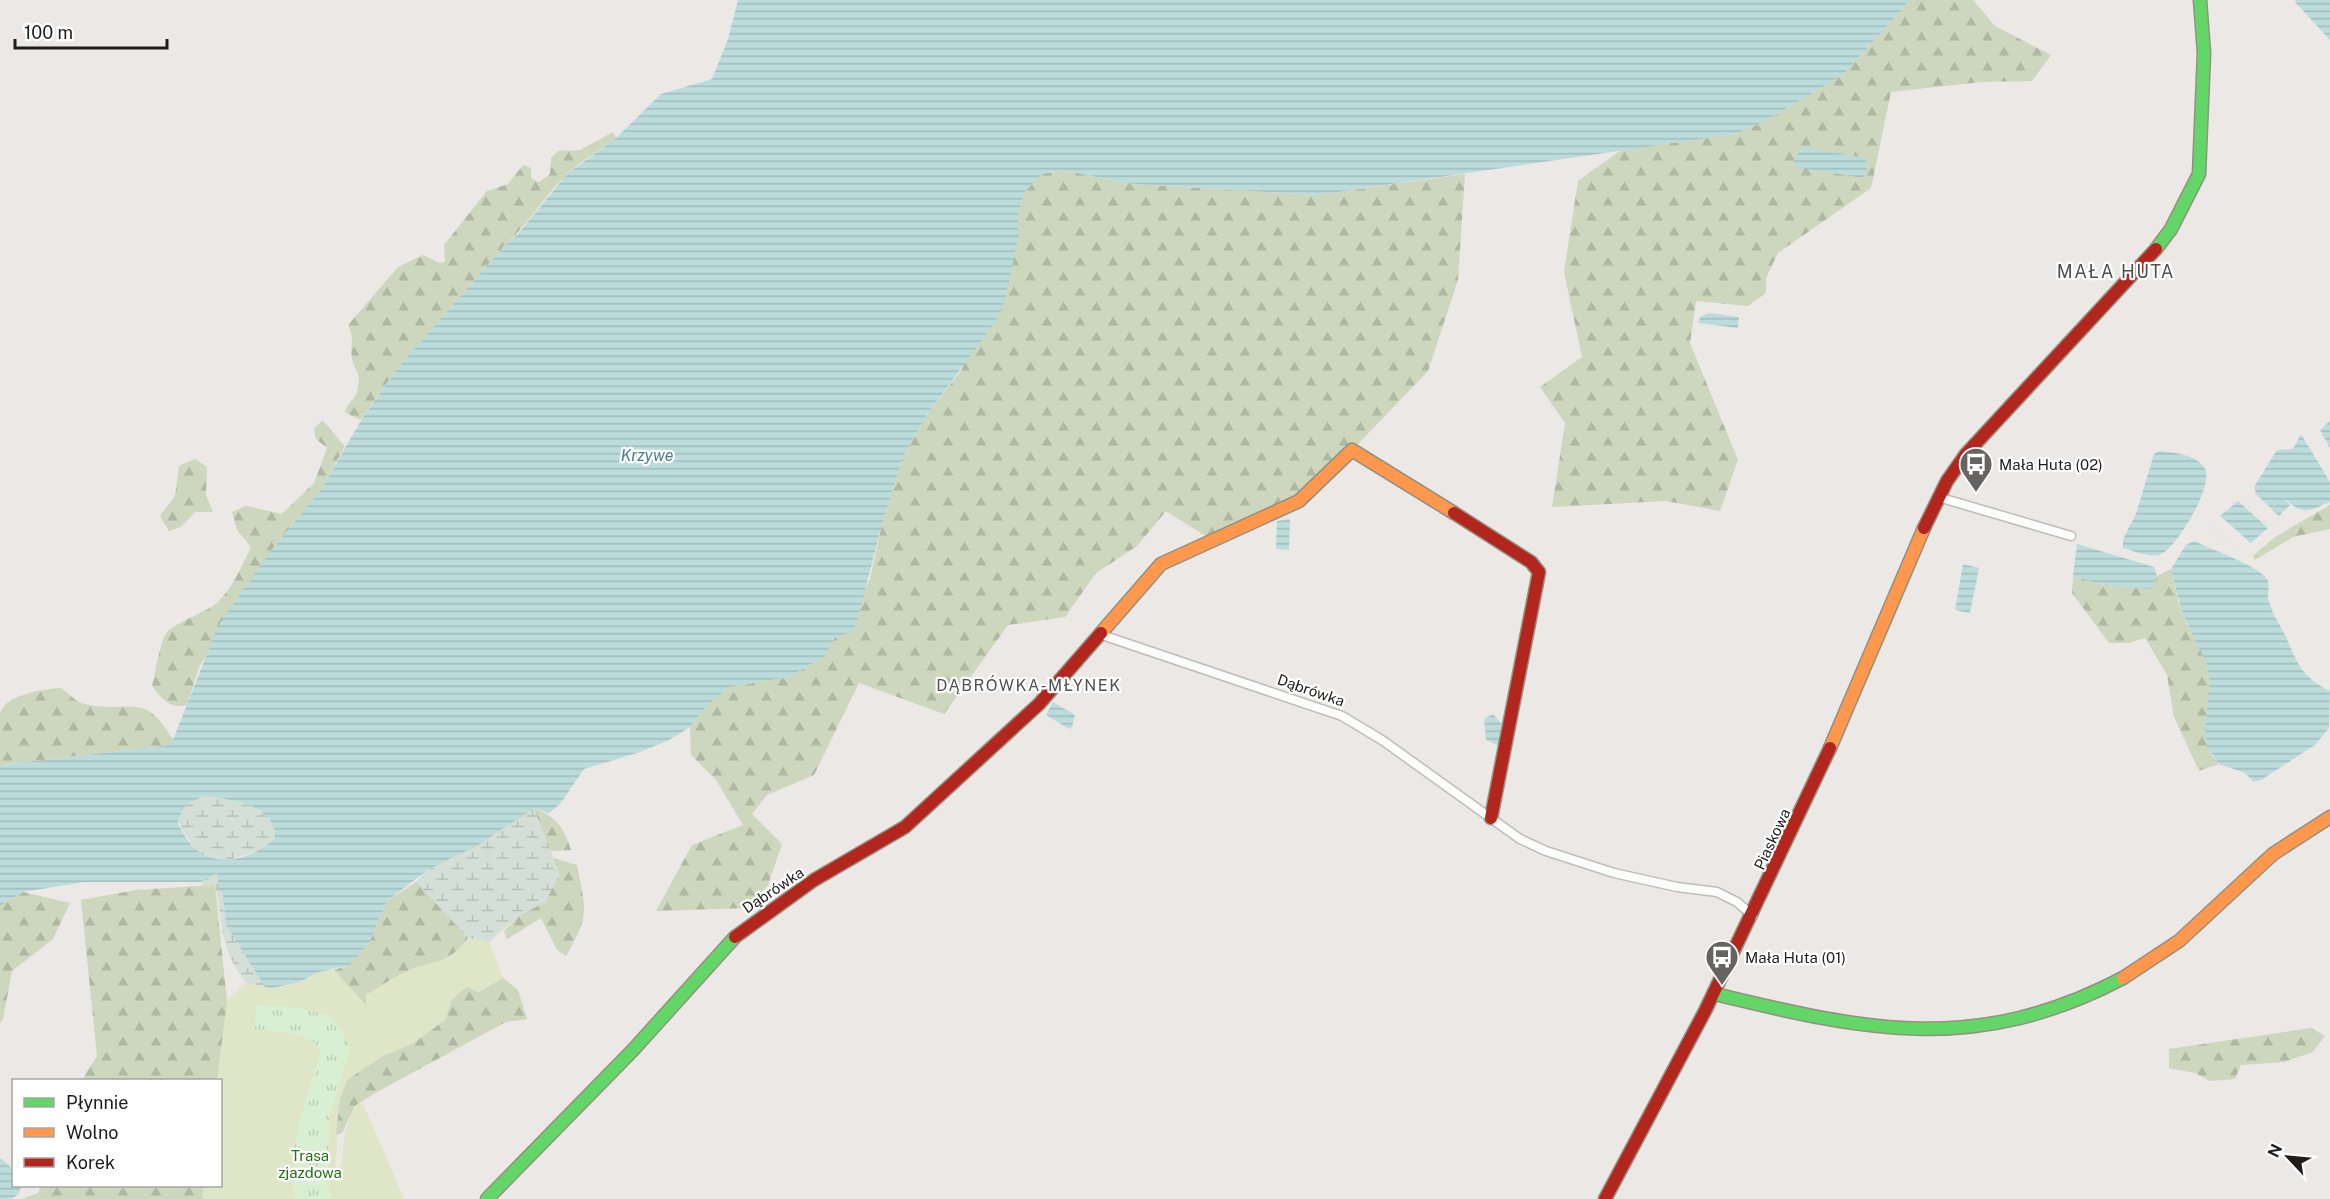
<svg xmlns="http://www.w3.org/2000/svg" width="2330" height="1199" font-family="'Public Sans',sans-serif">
  <defs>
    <pattern id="forest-firs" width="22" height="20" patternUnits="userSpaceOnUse" patternTransform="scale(1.5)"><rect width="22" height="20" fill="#ccd7bd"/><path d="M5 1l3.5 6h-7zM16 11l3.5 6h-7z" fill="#afb8a2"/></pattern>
    <pattern id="wetland-marsh" width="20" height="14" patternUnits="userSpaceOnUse" patternTransform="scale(1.5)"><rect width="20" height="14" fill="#d4e0d7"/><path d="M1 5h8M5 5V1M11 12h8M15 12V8" fill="none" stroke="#b6c0b8"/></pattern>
    <pattern id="park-tufts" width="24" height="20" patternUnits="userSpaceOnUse" patternTransform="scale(1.5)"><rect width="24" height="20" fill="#d9efd3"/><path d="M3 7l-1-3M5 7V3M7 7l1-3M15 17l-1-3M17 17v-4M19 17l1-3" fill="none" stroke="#baccb5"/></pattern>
    <pattern id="water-rules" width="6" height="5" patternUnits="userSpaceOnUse" patternTransform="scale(1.5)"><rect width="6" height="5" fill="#bcdcdc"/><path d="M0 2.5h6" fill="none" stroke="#a1bcbc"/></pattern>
  </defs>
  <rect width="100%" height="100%" fill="#ebe8e6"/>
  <path fill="#dee6c7" d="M 468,938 L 489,942 L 503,978 L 478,992 L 467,987 L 452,999 L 445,1020 L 414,1043 L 383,1056 L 340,1099 L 335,1170 L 342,1165 C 343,1147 345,1112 362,1102 L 404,1199 L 202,1199 L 204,1186 L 220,1186 L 220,1080 L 217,1080 L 227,1001 L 246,983 C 263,988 280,989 297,983 C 310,978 319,970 334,970 L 366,1004 L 366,995 C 381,986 396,975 412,969 C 437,960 451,962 468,938 Z"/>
  <path fill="url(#forest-firs)" d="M 1910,0 L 1973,0 L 1995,26 L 2051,55 L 2032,81 L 1981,82 L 1891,92 L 1871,188 L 1778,253 L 1766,278 L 1766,293 L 1748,306 L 1696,301 L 1690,343 L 1738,460 L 1720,511 L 1666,501 L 1552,507 L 1565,423 L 1540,387 L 1582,357 L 1564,272 L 1578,181 L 1621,150 L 1735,134 L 1765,121 L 1843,75 Z
    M 613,132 L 616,138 C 600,150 581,161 567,174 C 544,196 529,224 505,245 L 397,369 L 360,420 L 345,412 C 347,403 355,400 357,392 C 362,373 355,372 352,359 C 350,345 355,340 348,325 L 398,267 L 423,255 L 440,263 L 445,262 L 444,245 L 487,191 L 508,184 L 523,165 L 531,168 L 531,178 L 539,182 L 550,174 L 551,158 L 558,151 L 580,150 Z
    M 1062,170 L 1133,184 L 1317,195 L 1465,174 L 1458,280 L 1428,371 L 1358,444 L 1353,443 L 1288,501 L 1207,537 L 1166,511 L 1137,546 L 1096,573 L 1065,617 L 1008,625 L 944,714 L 859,683 L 814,775 L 767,795 L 752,814 L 782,844 L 768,885 L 748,908 L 656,911 L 692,845 L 743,825 L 716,780 L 691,755 L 690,727 L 708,704 L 730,687 L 789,677 L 825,656 L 835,637 L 844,633 L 870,579 L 882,524 L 903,457 L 926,416 L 962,369 L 1012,259 L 1018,238 L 1018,215 L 1025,191 L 1042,174 Z
    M 322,421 C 332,428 336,438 345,446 L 322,488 L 270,552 L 199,667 L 187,705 C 169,709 162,699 152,686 C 155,673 159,649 164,637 C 170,623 205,614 218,602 C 234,586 241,567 251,547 L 237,530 L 232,512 L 246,506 L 282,514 L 314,483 L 327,448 L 316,439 L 314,428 Z
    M 195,459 L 207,467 L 206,495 L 213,512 L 195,512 L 181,527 L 169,531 L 160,516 L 175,496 L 179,466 Z
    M 2330,505 L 2330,529 L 2293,537 L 2255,560 L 2253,556 L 2275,537 Z
    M 2171,569 C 2175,583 2177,600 2182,614 C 2192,637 2208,655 2210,681 C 2212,710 2195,741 2219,764 L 2199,771 L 2174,717 L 2167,675 L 2145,638 L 2128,643 L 2109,643 L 2072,593 L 2073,576 L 2105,585 L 2151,589 L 2157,576 Z
    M 61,688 C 68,693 77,703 85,704 C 132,715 142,688 174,741 L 171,745 L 0,765 C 0,749 0,730 0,714 C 4,694 45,689 61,688 Z
    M 534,808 C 556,817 564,827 571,850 L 552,851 L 535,839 L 464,917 L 468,938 C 451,962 437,960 412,969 C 396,975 381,986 366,995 L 366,1005 L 334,970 L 350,965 L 369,943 L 387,901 L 416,882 L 429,869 Z
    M 550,857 L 577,865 C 586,910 590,915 566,956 L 557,950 L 541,918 L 507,939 L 504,931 L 519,916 Z
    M 215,885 L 227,1001 L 217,1080 L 82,1080 L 97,1056 L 81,900 L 136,890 Z
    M 23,892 L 70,903 L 53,939 L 12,971 L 3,1019 L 0,1023 L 0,906 Z
    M 503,978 L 518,990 L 527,1019 L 506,1022 L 375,1093 L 355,1106 L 342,1133 L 336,1135 L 340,1099 L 347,1080 L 383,1056 L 414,1043 L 445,1020 L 452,999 L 467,987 L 479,992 Z
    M 2311,1028 L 2325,1036 L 2313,1052 L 2284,1062 L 2241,1065 L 2235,1079 L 2210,1081 L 2195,1073 L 2169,1068 L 2169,1049 Z
    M 41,1186 L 204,1186 L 202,1199 L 22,1199 L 38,1193 Z"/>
  <path fill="url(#wetland-marsh)" d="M 205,796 C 232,800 276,804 275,838 L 262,850 L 233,858 L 269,973 L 265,987 L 246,983 C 218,945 224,927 215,885 L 201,886 L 206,874 C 202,865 199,856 194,848 C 176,821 168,810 205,796 Z
    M 534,808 L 560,875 L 545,902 L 519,916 L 489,942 L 468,938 L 416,882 L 429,869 L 478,845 Z"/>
  <path fill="url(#park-tufts)" d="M 256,1005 L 297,1008 L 330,1015 L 343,1033 L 350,1049 L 330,1115 L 327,1179 L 331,1199 L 295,1199 C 285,1147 308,1099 321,1050 C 309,1031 276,1032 255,1029 Z"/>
  <path fill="url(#water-rules)" fill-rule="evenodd" d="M 738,0 L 1910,0 L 1843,75 L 1765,121 L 1735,134 L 1317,195 L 1133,184 L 1062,170 L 1042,174 L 1025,191 L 1018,215 L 1018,238 L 1005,301 L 995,322 L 926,416 L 903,457 L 882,524 L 857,622 L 852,632 L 835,637 L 825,656 L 789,677 L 730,687 L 708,704 L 690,727 L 669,740 L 640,752 L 584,769 L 560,804 L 549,813 L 534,808 L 478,845 L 429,869 L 387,901 L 369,943 L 350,965 L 319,972 L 297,983 L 271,988 L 265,987 L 226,925 L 223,895 L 219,889 L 217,873 L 201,882 L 84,882 L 23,892 L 0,906 L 0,765 L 171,745 L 218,626 L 270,552 L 322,488 L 363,417 L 397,369 L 505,245 L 518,234 L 567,174 L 616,138 L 661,94 L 712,79 L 728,39 ZM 205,796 C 232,800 276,804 275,838 C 255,858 217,870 194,848 C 187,841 183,832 178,824 C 181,806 189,802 205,796 Z
    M 2295,0 L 2330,0 L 2330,40 L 2296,3 Z
    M 1803,147 L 1866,158 L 1867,167 L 1863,178 L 1795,167 L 1794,159 Z
    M 1709,313 L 1739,317 L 1738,328 L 1698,323 L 1700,317 Z
    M 2330,421 L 2330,448 L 2320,430 Z
    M 2301,434 L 2330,482 L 2330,502 C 2304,513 2304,515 2282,497 L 2290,505 L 2269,526 L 2246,504 L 2254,494 L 2271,509 L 2278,502 L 2271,508 L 2256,494 L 2254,487 L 2277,450 L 2293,449 Z
    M 2159,451 C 2174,453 2197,454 2205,469 C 2214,485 2176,550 2159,555 C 2148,557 2134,551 2123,548 L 2123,539 L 2136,514 L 2154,454 Z
    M 2238,501 L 2268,528 L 2239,553 L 2208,526 Z
    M 1290,519 L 1289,550 L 1276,549 L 1277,521 Z
    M 2194,541 C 2210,549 2257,565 2267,579 C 2271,586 2266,595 2269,602 C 2272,612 2278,622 2283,631 C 2297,660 2299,676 2330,691 L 2329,728 L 2315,745 L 2261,780 L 2254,782 L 2245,773 L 2219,764 L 2207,747 L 2205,729 L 2210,682 L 2206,662 L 2182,613 L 2171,569 L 2186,545 Z
    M 2077,544 L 2154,567 L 2157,576 L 2151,589 L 2105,585 L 2073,576 Z
    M 1963,564 L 1979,568 L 1970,613 L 1955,610 Z
    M 1053,702 L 1075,715 L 1072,727 L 1069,729 L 1046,715 Z
    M 1493,714 L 1501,723 L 1500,742 L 1497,745 L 1486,740 L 1484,719 Z
    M 0,1159 C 12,1164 14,1173 14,1186 L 21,1187 C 18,1199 11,1199 0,1199 Z"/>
  <path fill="#ebe8e6" d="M 2254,494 L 2279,516 L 2269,526 L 2246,504 Z
    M 2219,515 L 2252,544 L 2241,555 L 2208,526 Z"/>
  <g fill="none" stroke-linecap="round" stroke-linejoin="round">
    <defs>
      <path id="street" d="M 1938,497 L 2071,536
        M 1099,634 L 1342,716 L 1382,740 L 1520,839 L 1546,851 L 1614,873 L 1677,887 L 1717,892 L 1737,902 L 1753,916"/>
      <path id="fast" d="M 2156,249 L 2171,229 L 2199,174 L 2204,53 L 2200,0
        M 1715,994 C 1867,1031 1976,1055 2123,978
        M 487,1199 L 633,1050 L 735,937"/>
      <path id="slow" d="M 1101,633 L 1161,564 L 1299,501 L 1352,450 L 1454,513
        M 1830,748 L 1924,528
        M 2123,978 L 2179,941 L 2273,854 L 2330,817"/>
      <path id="jam" d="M 1454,513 L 1531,562 L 1539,572 L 1491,818
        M 1924,528 L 1947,481 L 1966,454 L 2156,249
        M 735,937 L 814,880 L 905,827 L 1039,704 L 1101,633
        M 1605,1199 L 1705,1011 L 1830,748"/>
    </defs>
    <use href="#street" stroke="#bebdbc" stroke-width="11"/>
    <use href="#fast" stroke="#949180" stroke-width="15"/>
    <use href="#slow" stroke="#949180" stroke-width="15"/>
    <use href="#jam" stroke="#949180" stroke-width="15"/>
    <use href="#street" stroke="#fcfcfb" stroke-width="8"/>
    <use href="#fast" stroke="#63d668" stroke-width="12"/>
    <use href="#slow" stroke="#ff974d" stroke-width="12"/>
    <use href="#jam" stroke="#b3261e" stroke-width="12"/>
  </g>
  <defs>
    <symbol id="bus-pin" viewBox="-11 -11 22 30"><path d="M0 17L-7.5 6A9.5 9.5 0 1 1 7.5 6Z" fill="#656463" stroke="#fff"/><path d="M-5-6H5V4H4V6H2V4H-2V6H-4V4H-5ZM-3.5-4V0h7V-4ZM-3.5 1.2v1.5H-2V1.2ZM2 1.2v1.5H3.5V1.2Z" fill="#fff"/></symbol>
  </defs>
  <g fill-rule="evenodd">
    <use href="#bus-pin" x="1957" y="445" width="38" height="52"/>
    <use href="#bus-pin" x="1703" y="938" width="38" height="52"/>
  </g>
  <g text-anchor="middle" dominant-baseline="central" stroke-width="4.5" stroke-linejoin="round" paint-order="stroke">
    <g font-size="15" fill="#1d1d1d" stroke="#fff" text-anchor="start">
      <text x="1999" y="464">Mała Huta (02)</text>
      <text x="1745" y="957">Mała Huta (01)</text>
    </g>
    <g font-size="15" fill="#1d1d1d" stroke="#fff">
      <text transform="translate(1311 690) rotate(19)">Dąbrówka</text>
      <text transform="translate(1772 839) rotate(-65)">Piaskowa</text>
      <text transform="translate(773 890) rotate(-34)">Dąbrówka</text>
    </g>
    <g font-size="15" fill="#207214" stroke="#fff">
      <text x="310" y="1155">Trasa<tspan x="310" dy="17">zjazdowa</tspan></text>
    </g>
    <g font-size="16" font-style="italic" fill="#487a8e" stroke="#fff">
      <text x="647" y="455">Krzywe</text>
    </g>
    <g font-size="16" letter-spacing="1.5" fill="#505050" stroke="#fff">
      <text x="1029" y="685">DĄBRÓWKA-MŁYNEK</text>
    </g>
    <g font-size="18" letter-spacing="1.5" fill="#505050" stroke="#fff">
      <text x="2116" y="271">MAŁA HUTA</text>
    </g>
  </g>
  <rect x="12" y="1079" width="210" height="108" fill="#ffffff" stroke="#a5a5a5" stroke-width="1.5"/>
  <rect x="24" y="1098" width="30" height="9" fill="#63d668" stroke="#a5a5a5" stroke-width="1.5"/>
  <text x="66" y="1109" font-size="18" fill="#1d1d1d">Płynnie</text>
  <rect x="24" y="1128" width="30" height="9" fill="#ff974d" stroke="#a5a5a5" stroke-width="1.5"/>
  <text x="66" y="1139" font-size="18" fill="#1d1d1d">Wolno</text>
  <rect x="24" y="1158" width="30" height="9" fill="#b3261e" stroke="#a5a5a5" stroke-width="1.5"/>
  <text x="66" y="1169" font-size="18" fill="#1d1d1d">Korek</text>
  <g transform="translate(2288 1157) rotate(296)" stroke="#ffffff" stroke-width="4.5" paint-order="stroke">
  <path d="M0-4.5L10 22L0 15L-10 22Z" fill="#1d1d1d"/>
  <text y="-9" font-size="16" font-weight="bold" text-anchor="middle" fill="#1d1d1d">N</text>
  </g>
  <path d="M15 39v9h152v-9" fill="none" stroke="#1d1d1d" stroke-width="3"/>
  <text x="24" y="39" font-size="18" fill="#1d1d1d" stroke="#ffffff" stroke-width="4.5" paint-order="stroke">100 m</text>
</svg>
